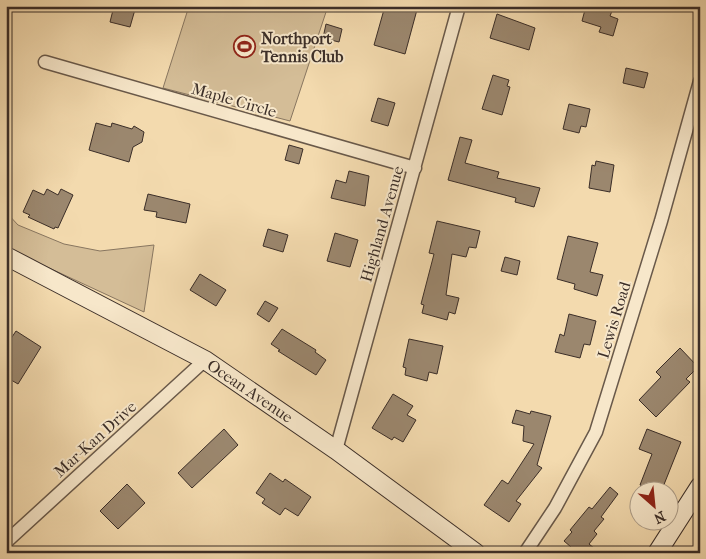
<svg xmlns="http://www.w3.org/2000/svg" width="706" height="559" font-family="'IM FELL French Canon',serif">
  <rect width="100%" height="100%" fill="#f3daae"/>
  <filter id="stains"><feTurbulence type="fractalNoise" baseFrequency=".004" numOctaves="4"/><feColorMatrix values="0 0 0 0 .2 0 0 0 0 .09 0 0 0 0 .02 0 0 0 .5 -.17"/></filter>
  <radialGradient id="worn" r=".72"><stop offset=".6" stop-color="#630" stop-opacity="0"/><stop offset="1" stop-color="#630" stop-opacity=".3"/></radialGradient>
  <path fill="#d4bd97" stroke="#887660" d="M 189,6 L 328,6 L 290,121 L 163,88 Z
    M 6,212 L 18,225 L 64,244 L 100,251 L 154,245 L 144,312 L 6,248 Z"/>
  <path fill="#9b876e" stroke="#3b2e28" d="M 114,6 L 136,6 L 130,27 L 110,22 Z
    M 385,6 L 418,6 L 405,54 L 374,45 Z
    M 586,6 L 606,6 L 605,9 L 612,11 L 610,16 L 618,19 L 613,36 L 599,32 L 601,27 L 582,21 Z
    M 497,14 L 535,28 L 529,50 L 490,38 Z
    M 326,24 L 342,29 L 339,42 L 323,38 Z
    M 626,68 L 648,73 L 644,88 L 623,83 Z
    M 493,75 L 509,80 L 507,86 L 510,87 L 502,115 L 482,109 Z
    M 378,98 L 395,103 L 388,126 L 371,121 Z
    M 569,104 L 590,109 L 586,127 L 581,126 L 579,133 L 563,129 Z
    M 96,123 L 111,127 L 112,123 L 132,129 L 134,126 L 144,132 L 142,142 L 133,147 L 129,162 L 89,150 Z
    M 460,137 L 472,140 L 465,163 L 499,172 L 497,178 L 540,188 L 534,207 L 515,202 L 516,198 L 448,180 Z
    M 289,145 L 303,149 L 299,164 L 285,160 Z
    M 596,161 L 614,165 L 610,192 L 589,188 L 592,165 L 595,166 Z
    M 349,171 L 369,176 L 365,206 L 331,198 L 336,180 L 346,183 Z
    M 47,189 L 58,195 L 61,189 L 73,195 L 58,228 L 55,227 L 54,229 L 28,217 L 30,215 L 23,212 L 33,190 L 44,195 Z
    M 148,194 L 190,204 L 186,223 L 156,217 L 157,212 L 144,210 Z
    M 437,221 L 480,231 L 476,248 L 469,247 L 466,257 L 452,254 L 446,295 L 459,298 L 455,314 L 449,312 L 447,320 L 422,313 L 424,305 L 421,304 L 434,254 L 429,253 Z
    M 268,229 L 288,235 L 283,252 L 263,246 Z
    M 335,233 L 358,240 L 350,267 L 327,261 Z
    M 568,236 L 598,243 L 590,272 L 603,275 L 597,296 L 574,289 L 575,284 L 557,279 Z
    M 505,257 L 520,261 L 517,275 L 501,271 Z
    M 200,274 L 226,290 L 216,306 L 190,290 Z
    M 265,301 L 278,308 L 269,322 L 257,314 Z
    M 569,314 L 596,321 L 590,345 L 584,344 L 580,358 L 555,352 L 560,334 L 564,336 Z
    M 282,329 L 316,350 L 315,352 L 326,360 L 316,375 L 278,351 L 280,350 L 271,344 Z
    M 16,331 L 41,347 L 18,384 L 6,377 L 6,346 Z
    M 409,339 L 443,346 L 437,374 L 429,372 L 427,381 L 405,375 L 406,368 L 403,367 Z
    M 680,348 L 698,367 L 686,379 L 690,382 L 656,417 L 639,400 L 661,377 L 656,372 Z
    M 393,394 L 413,406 L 407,415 L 416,420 L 403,442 L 394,437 L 392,440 L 372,428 Z
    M 516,410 L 530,414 L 531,411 L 551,416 L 537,465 L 542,468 L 516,501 L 521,504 L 509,522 L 484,505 L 502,480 L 508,484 L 534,444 L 523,441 L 524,426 L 512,423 Z
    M 224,429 L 238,445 L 192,488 L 178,473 Z
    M 647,429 L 681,442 L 661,492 L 640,485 L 652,454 L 639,449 Z
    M 270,473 L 283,482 L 285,479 L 311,497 L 298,516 L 285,508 L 280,515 L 262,503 L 265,499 L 256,493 Z
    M 127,484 L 145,503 L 118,529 L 100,511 Z
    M 610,487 L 618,494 L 601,517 L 604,519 L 594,531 L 597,534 L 589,544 L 600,553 L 567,553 L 571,547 L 564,541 L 572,532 L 570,530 L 589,507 L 592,509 Z"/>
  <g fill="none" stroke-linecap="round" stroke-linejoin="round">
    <defs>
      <path id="minor" d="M 45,62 L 415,168
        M 336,450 L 459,6
        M 6,542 L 205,360
        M 525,553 L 555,508 L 596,432 L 661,221 L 700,81"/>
      <path id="secondary" d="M 6,256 L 205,360 L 336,450 L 476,553
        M 657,553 L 700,486"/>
    </defs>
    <use href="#minor" stroke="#69594a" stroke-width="15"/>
    <use href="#secondary" stroke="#3b2e28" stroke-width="20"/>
    <use href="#minor" stroke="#f7e7ca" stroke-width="12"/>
    <use href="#secondary" stroke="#f7e7ca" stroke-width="18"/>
  </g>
  <defs>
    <symbol id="stadium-ring" viewBox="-11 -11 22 22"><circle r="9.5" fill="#f7e7ca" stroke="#8f2418" stroke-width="1.5"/><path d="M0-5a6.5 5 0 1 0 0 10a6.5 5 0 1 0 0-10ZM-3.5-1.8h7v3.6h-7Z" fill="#8f2418"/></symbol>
  </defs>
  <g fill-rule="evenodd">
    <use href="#stadium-ring" x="232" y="34" width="25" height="25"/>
  </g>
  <g text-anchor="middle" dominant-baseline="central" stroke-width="4" stroke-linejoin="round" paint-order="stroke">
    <g font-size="16" font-weight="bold" fill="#3b2e28" stroke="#f7e7ca" text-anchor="start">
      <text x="261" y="38">Northport<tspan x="261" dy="18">Tennis Club</tspan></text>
    </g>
    <g font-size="16" fill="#3b2e28" stroke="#f7e7ca">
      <text transform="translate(234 100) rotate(16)">Maple Circle</text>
      <text transform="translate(382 224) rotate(-74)">Highland Avenue</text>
      <text transform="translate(614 320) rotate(-73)">Lewis Road</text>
      <text transform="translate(250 391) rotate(34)">Ocean Avenue</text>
      <text transform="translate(95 439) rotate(-42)">Mar-Kan Drive</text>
    </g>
  </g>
  <rect width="706" height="559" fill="none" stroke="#f3daae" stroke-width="25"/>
  <rect x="8" y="8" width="691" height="544" fill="none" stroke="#3b2e28" stroke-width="2.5"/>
  <rect x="12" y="12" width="681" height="534" fill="none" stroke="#3b2e28"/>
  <g transform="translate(654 506) rotate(153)"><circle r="24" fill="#f7e7ca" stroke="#ac9d89"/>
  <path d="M0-4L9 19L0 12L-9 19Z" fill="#8f2418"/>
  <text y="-8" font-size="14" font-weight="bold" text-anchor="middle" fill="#3b2e28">N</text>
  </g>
  <rect width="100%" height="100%" filter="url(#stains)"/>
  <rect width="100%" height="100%" fill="url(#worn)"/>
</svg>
